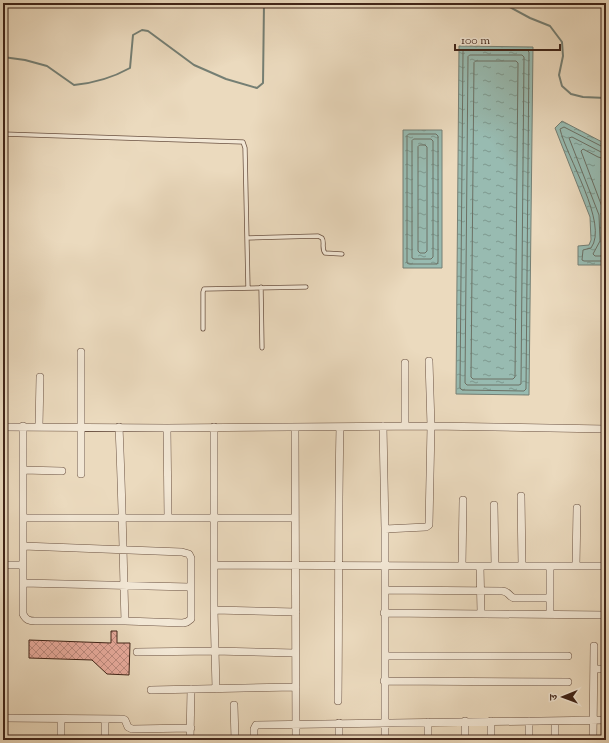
<svg xmlns="http://www.w3.org/2000/svg" width="609" height="743" font-family="'Sorts Mill Goudy','Noto Serif Devanagari',serif">
  <defs>
    <pattern id="water-ripples" width="26" height="14" patternUnits="userSpaceOnUse"><rect width="26" height="14" fill="#98bbb1"/><path d="M2 4q2-2 4 0t4 0M15 11q2-2 4 0t4 0" fill="none" stroke="#7d988f"/></pattern>
    <pattern id="building-cross-hatch" width="8" height="8" patternUnits="userSpaceOnUse"><rect width="8" height="8" fill="#e8ab9d"/><path d="M0 0l8 8M0 8l8-8" fill="none" stroke="#bd8b7f"/></pattern>
  </defs>
  <rect width="100%" height="100%" fill="#ebdabe"/>
  <filter id="stains"><feTurbulence type="fractalNoise" baseFrequency=".005" numOctaves="4"/><feColorMatrix values="0 0 0 0 .2 0 0 0 0 .09 0 0 0 0 .02 0 0 0 .5 -.17"/></filter>
  <radialGradient id="worn" r=".72"><stop offset=".6" stop-color="#630" stop-opacity="0"/><stop offset="1" stop-color="#630" stop-opacity=".3"/></radialGradient>
  <path fill="url(#water-ripples)" stroke="#757f74" d="M 459,46 L 533,47 L 529,395 L 456,394 Z
    M 562,121 L 606,144 L 606,265 L 578,265 L 578,246 L 589,245 L 591,240 L 590,217 L 555,128 Z
    M 403,130 L 442,130 L 442,268 L 403,268 Z"/>
  <g fill="none" stroke-linecap="round" stroke-linejoin="round">
    <path stroke="#6c7064" stroke-width="1" d="M 465,50 L 527,50 L 529,52 L 526,389 L 524,391 L 462,390 L 460,388 L 463,52 Z
      M 470,55 L 522,55 L 524,57 L 521,384 L 519,385 L 467,385 L 465,383 L 468,57 Z
      M 476,61 L 516,61 L 518,63 L 515,377 L 513,379 L 473,379 L 471,377 L 474,63 Z
      M 409,134 L 436,134 L 438,136 L 438,262 L 437,264 L 409,264 L 407,263 L 407,136 Z
      M 414,139 L 431,139 L 433,141 L 433,257 L 431,259 L 414,259 L 412,258 L 412,141 Z
      M 420,145 L 425,145 L 427,147 L 427,251 L 425,253 L 420,253 L 418,251 L 418,147 Z
      M 606,148 L 603,147 L 564,127 L 560,129 C 566,156 609,224 591,248 L 583,250 L 582,260 L 584,261 L 606,261
      M 606,153 L 601,152 L 572,137 L 569,138 L 599,215 L 600,241 L 593,254 L 595,256 L 606,256
      M 606,159 L 598,157 L 583,149 L 581,151 L 604,212 L 606,233"/>
    <path stroke="#757f74" stroke-width="2" d="M 502,3 L 530,18 L 550,26 L 562,42 L 563,56 L 559,75 L 562,86 L 571,94 L 583,97 L 606,98
      M 3,57 L 25,60 L 47,66 L 74,85 C 95,83 112,78 130,68 L 133,35 L 142,30 L 148,31 L 194,65 L 226,79 L 257,88 L 263,83 L 264,3"/>
  </g>
  <path fill="url(#building-cross-hatch)" stroke="#402418" d="M 111,631 L 117,631 L 117,643 L 130,643 L 129,675 L 107,674 L 92,660 L 29,658 L 29,640 L 111,643 Z"/>
  <g fill="none" stroke-linecap="round" stroke-linejoin="round">
    <defs>
      <path id="lane" d="M 3,134 L 243,142 L 245,148 L 248,288
        M 247,238 L 318,236 L 322,238 C 325,242 321,248 325,253 L 342,254
        M 261,287 L 262,348
        M 203,329 L 203,292 L 204,289 L 306,287"/>
      <path id="street" d="M 405,363 L 405,426
        M 39,426 L 40,377
        M 383,426 L 385,529 L 385,740
        M 3,427 L 167,428 L 431,426 L 606,429
        M 119,427 C 122,491 123,556 125,621
        M 214,427 L 214,610 L 216,689
        M 295,427 L 296,740
        M 167,428 L 168,518
        M 23,470 L 62,471
        M 81,474 L 81,352
        M 521,496 L 522,566
        M 494,505 L 495,566
        M 23,518 L 295,518
        M 385,529 L 426,527 L 429,525 L 431,426 L 429,361
        M 23,546 L 182,552 L 189,554 L 191,558 L 191,619 L 187,622 L 183,623 L 125,621 L 35,621 C 29,621 26,620 23,614 L 23,426
        M 3,565 L 23,565
        M 214,565 L 462,566 L 606,566
        M 462,566 L 463,500
        M 480,566 L 481,613
        M 550,566 L 550,613
        M 576,566 L 577,508
        M 23,583 L 190,587
        M 385,590 L 502,591 C 509,591 509,597 514,598 L 550,598
        M 214,610 L 296,612
        M 384,613 L 606,615
        M 605,615 L 605,566
        M 137,652 L 214,651 L 295,653
        M 385,656 L 568,656
        M 594,669 L 606,669
        M 384,681 L 568,682
        M 151,690 L 296,687
        M 338,701 C 339,609 338,518 340,427
        M 234,705 L 235,740
        M 3,718 L 123,719 L 125,720 L 128,727 L 132,729 L 191,728
        M 105,719 L 105,740
        M 491,721 L 491,740
        M 555,721 L 555,740
        M 428,722 L 428,740
        M 61,740 L 61,719
        M 190,740 L 191,689
        M 254,740 L 254,729 L 256,725 L 606,720
        M 339,740 L 339,723
        M 465,740 L 465,721
        M 529,740 L 529,721
        M 593,740 L 594,646"/>
    </defs>
    <use href="#lane" stroke="#6b5242" stroke-width="5"/>
    <use href="#street" stroke="#6b5242" stroke-width="8"/>
    <use href="#lane" stroke="#f2e7d5" stroke-width="3.5"/>
    <use href="#street" stroke="#f2e7d5" stroke-width="7"/>
  </g>
  <rect width="609" height="743" fill="none" stroke="#ebdabe" stroke-width="16"/>
  <rect x="4" y="4" width="601" height="735" fill="none" stroke="#402418" stroke-width="2"/>
  <rect x="8" y="8" width="593" height="727" fill="none" stroke="#402418"/>
  <g transform="translate(563 697) rotate(269)" stroke="#f2e7d5" stroke-width="3" paint-order="stroke">
  <path d="M0-3L7 15L0 10L-7 15Z" fill="#402418"/>
  <text y="-6" font-size="11" font-weight="bold" text-anchor="middle" fill="#402418">उ</text>
  </g>
  <path d="M455 44v6h105v-6" fill="none" stroke="#402418" stroke-width="2"/>
  <text x="461" y="44" font-size="12" fill="#402418" stroke="#f2e7d5" stroke-width="3" paint-order="stroke">100 m</text>
  <rect width="100%" height="100%" filter="url(#stains)"/>
  <rect width="100%" height="100%" fill="url(#worn)"/>
</svg>
